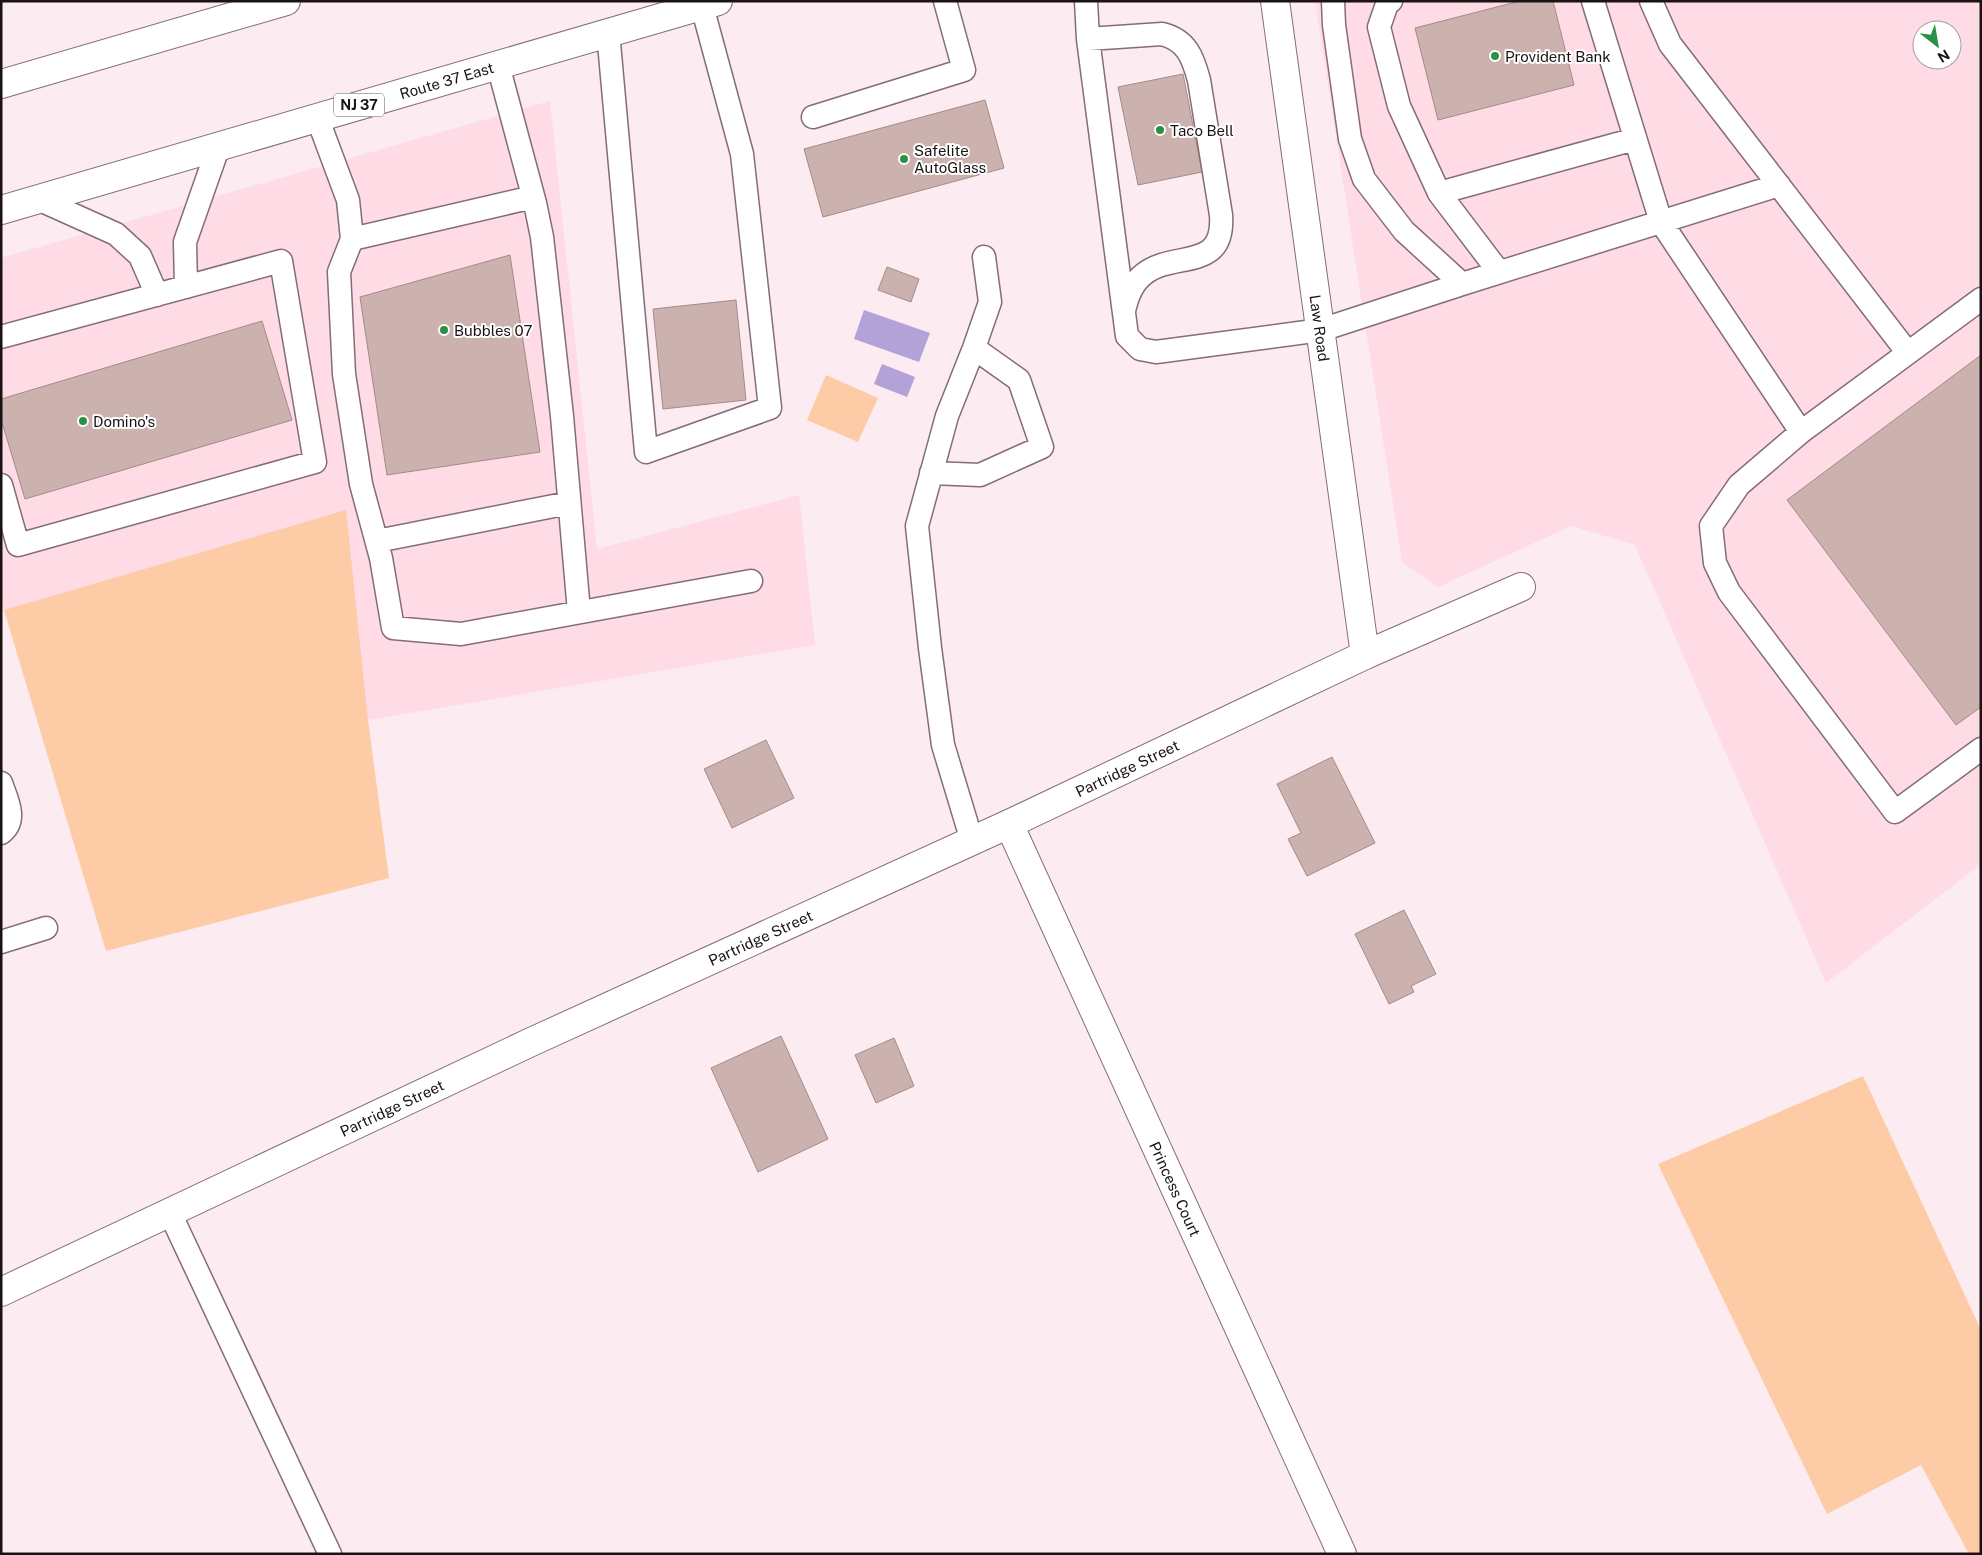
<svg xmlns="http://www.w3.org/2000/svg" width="1982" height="1555" font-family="'Public Sans',sans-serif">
  <rect width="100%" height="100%" fill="#fcebf0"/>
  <path fill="#ffdbe5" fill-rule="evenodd" d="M 1315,1 L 1981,1 L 1981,864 L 1826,983 L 1635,545 L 1571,526 L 1438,587 L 1402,562 ZM 1922,30 L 1952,30 L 1952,60 L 1922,60 Z
    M 550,101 L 597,549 L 799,495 L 815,645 L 368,720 L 345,511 L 4,610 L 1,602 L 1,258 Z"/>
  <path fill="#fdcca7" d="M 826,375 L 878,398 L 858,442 L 807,420 Z
    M 346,510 L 368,720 L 389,878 L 106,951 L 4,610 Z
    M 1863,1076 L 1981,1330 L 1981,1554 L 1969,1554 L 1921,1465 L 1827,1514 L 1658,1164 Z"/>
  <path fill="#b3a2d8" d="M 864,310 L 930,333 L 919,362 L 854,339 Z
    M 882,364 L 915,377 L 907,397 L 874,384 Z"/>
  <path fill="#ccb2ae" stroke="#a48b87" d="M 1520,1 L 1553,1 L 1574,85 L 1438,120 L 1415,28 Z
    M 1183,74 L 1202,172 L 1138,185 L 1118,87 Z
    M 985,100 L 1004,168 L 823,217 L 804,149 Z
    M 510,255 L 540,452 L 387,475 L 360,297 Z
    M 887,267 L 919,279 L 911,302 L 878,290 Z
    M 736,300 L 746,400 L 663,409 L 653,309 Z
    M 262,321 L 292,420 L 25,499 L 1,419 L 1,399 Z
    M 1981,355 L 1981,707 L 1956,725 L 1787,500 Z
    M 766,740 L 794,798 L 732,828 L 704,769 Z
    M 1332,757 L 1375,843 L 1307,876 L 1288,839 L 1301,833 L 1277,784 Z
    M 1404,910 L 1436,974 L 1411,986 L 1414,992 L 1389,1004 L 1355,934 Z
    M 781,1036 L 828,1139 L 758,1172 L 711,1068 Z
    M 894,1038 L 914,1086 L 876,1103 L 855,1055 Z"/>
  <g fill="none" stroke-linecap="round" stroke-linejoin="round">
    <defs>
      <path id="service" d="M 1086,1 L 1088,39 L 1127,336 L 1140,349 L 1156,352 L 1321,330 L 1462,284 L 1779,185
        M 1333,1 L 1334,25 L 1350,139 L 1364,179 L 1404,231 L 1462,284
        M 1391,1 L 1387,4 L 1379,27 L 1399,106 L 1439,193 L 1499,272
        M 1593,1 L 1661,222 L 1801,432
        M 1651,1 L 1670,44 L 1908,353
        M 608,32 L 646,452 L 770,408 L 742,154 L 702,6
        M 1088,39 L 1162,34 C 1187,40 1193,58 1199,80 L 1221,215 C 1225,273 1174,250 1144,274 C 1132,283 1127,297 1124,311
        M 498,65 L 535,203 L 542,237 L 562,416 L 579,612
        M 317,117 L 348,200 L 352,239 L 339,272 L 344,374 L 361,484 L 381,558 L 393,628 L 461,634 L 751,581
        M 813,117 L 964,70 L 945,1
        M 1439,193 L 1635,139
        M 38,199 L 116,234 L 140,256 L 157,295
        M 352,239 L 533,197
        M 186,287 L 185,242 L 218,148
        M 1981,299 L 1801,432 L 1739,485 L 1711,526 L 1715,563 L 1729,592 L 1895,812 L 1981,749
        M 1,337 L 281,261 L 315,462 L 18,545 L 1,485
        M 931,473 L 980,475 L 1042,447 L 1019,380 L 974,348
        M 377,541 L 569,503
        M 1,783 C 7,800 18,820 1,833
        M 972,841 L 943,745 L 930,648 L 917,526 L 947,416 L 974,348 L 990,302 L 984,257
        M 1,942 L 46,928
        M 170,1213 L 330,1554"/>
      <g id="minor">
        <path id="s1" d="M 1275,1 L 1365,655"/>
        <path id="s2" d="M 1009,824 L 1342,1554"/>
        <path id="s3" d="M 1,1292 L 529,1043 L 1009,824 L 1365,655 L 1521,587"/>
      </g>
      <g id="trunk">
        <path d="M 1,84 L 286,1"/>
        <path id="s4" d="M 1,210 L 718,1"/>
      </g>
    </defs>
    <use href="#service" stroke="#846d74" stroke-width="25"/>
    <use href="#minor" stroke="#846d74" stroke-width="30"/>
    <use href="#trunk" stroke="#846d74" stroke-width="30"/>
    <use href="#service" stroke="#fff" stroke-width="22"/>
    <use href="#minor" stroke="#fff" stroke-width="28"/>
    <use href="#trunk" stroke="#fff" stroke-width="28"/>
  </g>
  <g fill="#2b8f45" stroke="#fff" stroke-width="2">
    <circle cx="1495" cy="56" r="5"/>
    <circle cx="1160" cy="130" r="5"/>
    <circle cx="904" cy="159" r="5"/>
    <circle cx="444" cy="330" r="5"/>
    <circle cx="83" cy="421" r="5"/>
  </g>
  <g text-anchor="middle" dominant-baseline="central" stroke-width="4" stroke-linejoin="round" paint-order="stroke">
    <rect fill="#fff" stroke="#5f595a" stroke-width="1" x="334" y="93.5" width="50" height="23" rx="4"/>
    <g font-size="14" font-weight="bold" fill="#1a1214">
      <text x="359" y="105">NJ 37</text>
    </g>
    <g font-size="15" fill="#1a1214" stroke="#fff" text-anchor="start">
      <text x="1505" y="56">Provident Bank</text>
      <text x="1170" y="130">Taco Bell</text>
      <text x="914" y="150">Safelite<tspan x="914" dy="17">AutoGlass</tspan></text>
      <text x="454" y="330">Bubbles 07</text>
      <text x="93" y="421">Domino's</text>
    </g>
    <g font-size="15" fill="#1a1214" stroke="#fff">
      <text stroke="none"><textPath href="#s4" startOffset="464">Route 37 East</textPath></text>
      <text stroke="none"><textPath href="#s1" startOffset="330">Law Road</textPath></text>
      <text stroke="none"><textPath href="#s3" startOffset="1242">Partridge Street</textPath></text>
      <text stroke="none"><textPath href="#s3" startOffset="838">Partridge Street</textPath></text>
      <text stroke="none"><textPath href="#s3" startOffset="432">Partridge Street</textPath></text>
      <text stroke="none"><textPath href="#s2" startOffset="401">Princess Court</textPath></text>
    </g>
  </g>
  <rect width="1982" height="1555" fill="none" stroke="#1a1214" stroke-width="5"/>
  <g transform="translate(1937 45) rotate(149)"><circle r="24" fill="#ffffff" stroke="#a3a0a1"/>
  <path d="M0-4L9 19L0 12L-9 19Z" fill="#2b8f45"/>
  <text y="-8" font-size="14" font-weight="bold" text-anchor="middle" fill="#1a1214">N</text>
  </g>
</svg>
